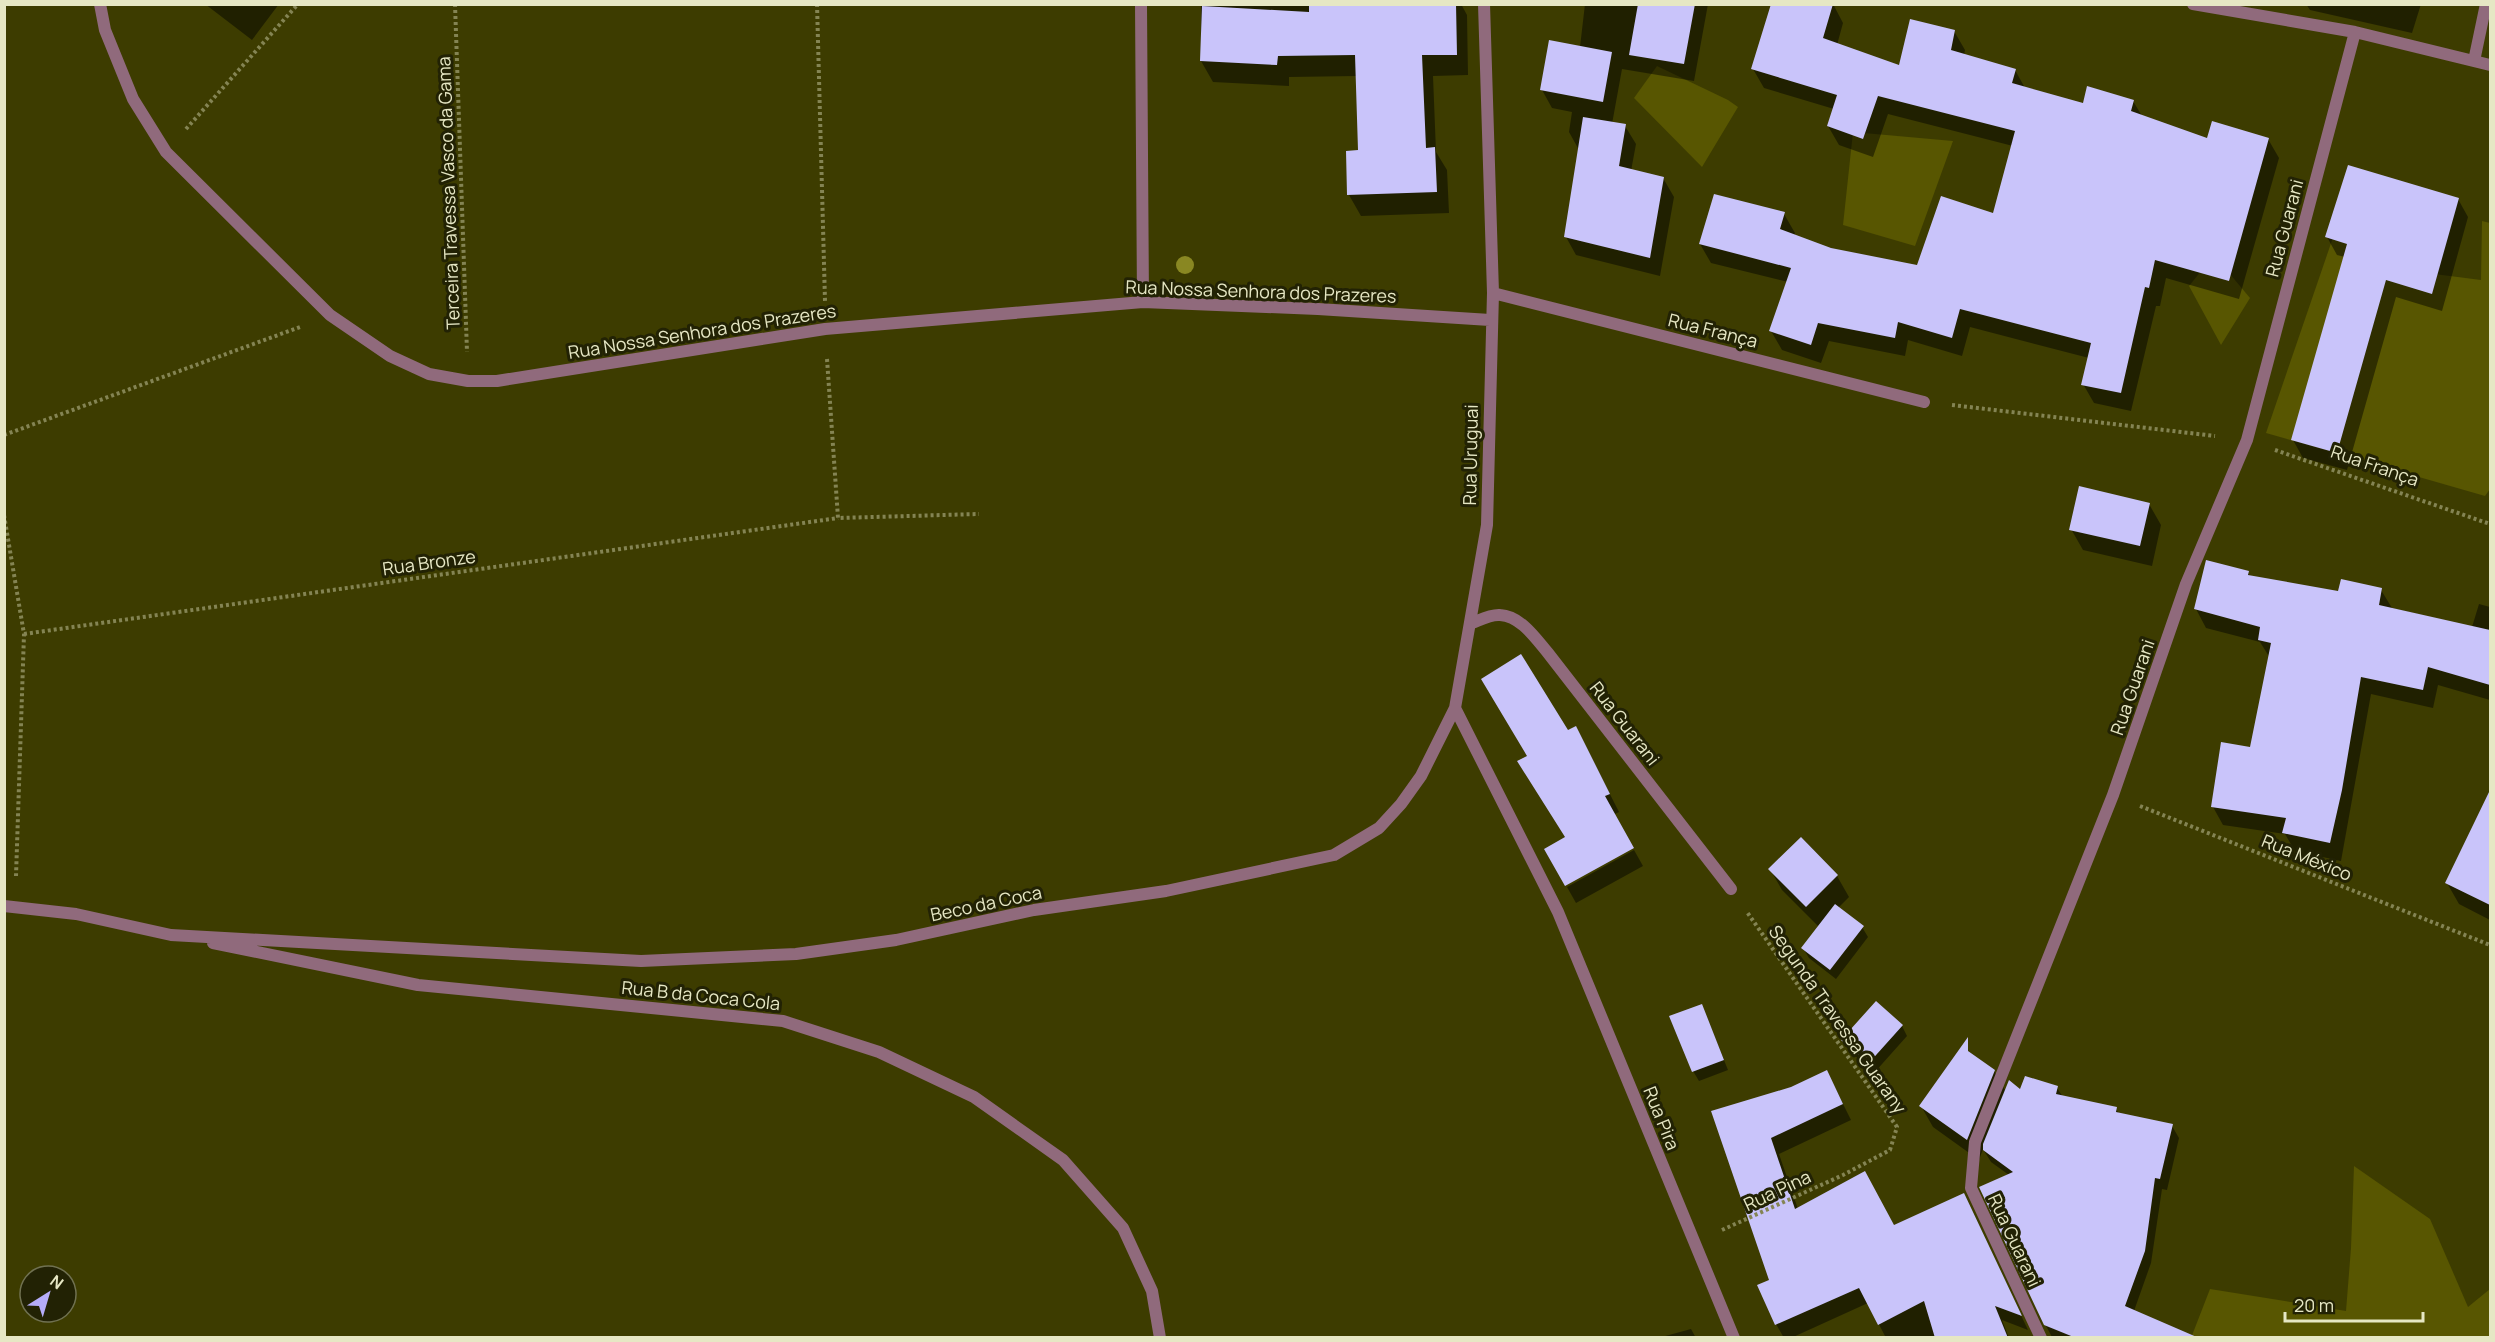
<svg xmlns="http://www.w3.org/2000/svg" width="2495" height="1342" font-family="Manrope,sans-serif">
  <rect width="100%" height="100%" fill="#3d3c00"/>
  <path fill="#585601" d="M 1657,66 L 1728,100 L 1738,107 L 1702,167 L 1634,98 Z
    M 1853,132 L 1953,141 L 1915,246 L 1843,225 Z
    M 2340,217 L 2396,269 L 2481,280 L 2482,221 L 2490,223 L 2490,489 L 2485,496 L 2266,433 Z
    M 2214,255 L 2250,298 L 2221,345 L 2189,286 Z
    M 2354,1166 L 2430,1219 L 2468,1307 L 2490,1289 L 2490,1337 L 2191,1338 L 2210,1289 L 2346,1311 L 2351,1248 Z"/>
  <path fill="#0007" d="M 205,4 L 279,4 L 252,40 Z
    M 1201,4 L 1461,4 L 1467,15 L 1468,75 L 1433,76 L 1436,152 L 1447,170 L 1449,213 L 1361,216 L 1349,195 L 1359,152 L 1357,76 L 1289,77 L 1289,86 L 1213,82 L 1201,61 Z
    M 1585,4 L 1708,4 L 1694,81 L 1622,69 L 1612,124 L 1625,126 L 1636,144 L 1631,171 L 1663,178 L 1674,197 L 1660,276 L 1576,255 L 1566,237 L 1579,150 L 1569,132 L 1572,112 L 1552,108 L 1542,90 L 1580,47 Z
    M 1833,4 L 1843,23 L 1837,45 L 1900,67 L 1954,31 L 1965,50 L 1964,55 L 2015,70 L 2025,88 L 2084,105 L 2133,101 L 2142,116 L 2208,140 L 2268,139 L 2279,158 L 2239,299 L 2166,278 L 2160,306 L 2156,306 L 2131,411 L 2094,403 L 2083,384 L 2089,358 L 1970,327 L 1962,356 L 1908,340 L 1905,356 L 1829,341 L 1821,363 L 1782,350 L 1771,331 L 1788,282 L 1711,263 L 1700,244 L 1784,214 L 1795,233 L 1794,236 L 1831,249 L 1918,267 L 1994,215 L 2013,146 L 1888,114 L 1873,157 L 1839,145 L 1828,126 L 1834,109 L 1764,88 L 1753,69 Z
    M 2306,4 L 2421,4 L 2412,33 L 2310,10 Z
    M 2458,199 L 2468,217 L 2442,311 L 2396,297 L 2347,470 L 2303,458 L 2293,440 L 2345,257 L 2337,255 L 2327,237 Z
    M 2149,504 L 2161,525 L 2152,566 L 2083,550 L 2071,529 Z
    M 2248,572 L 2250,577 L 2339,593 L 2381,590 L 2392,608 L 2472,627 L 2479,604 L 2490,607 L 2490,700 L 2438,685 L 2433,708 L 2371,694 L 2341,861 L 2295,851 L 2285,834 L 2223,825 L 2213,807 L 2251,749 L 2270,658 L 2260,642 L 2206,628 L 2196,609 Z
    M 1567,732 L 1585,745 L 1619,812 L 1567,838 Z
    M 2467,843 L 2490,855 L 2490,920 L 2459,904 L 2447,883 Z
    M 1634,850 L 1643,866 L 1576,903 L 1567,887 Z
    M 1770,869 L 1837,876 L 1849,897 L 1838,908 L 1862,927 L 1868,937 L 1836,979 L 1809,958 L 1803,948 L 1819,927 L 1782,890 Z
    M 1702,1006 L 1728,1070 L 1699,1081 L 1693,1071 Z
    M 1902,1026 L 1907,1036 L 1874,1073 L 1849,1050 L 1843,1040 Z
    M 1994,1071 L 2006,1092 L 2057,1088 L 2063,1097 L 2116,1109 L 2119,1114 L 2172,1126 L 2179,1138 L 2167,1190 L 2162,1189 L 2151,1263 L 2134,1311 L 2188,1338 L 2052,1337 L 2045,1324 L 2009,1175 L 1991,1162 L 1983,1149 L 1979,1160 L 1933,1127 L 1921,1106 Z
    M 1835,1088 L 1851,1120 L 1779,1154 L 1798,1209 L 1894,1226 L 1964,1195 L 2028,1330 L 2002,1320 L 2009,1338 L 1886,1338 L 1868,1303 L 1791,1338 L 1784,1338 L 1776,1324 L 1771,1281 L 1713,1112 Z
    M 1691,1329 L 1696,1338 L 1658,1338 Z"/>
  <path fill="#c9c4fa" d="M 1309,4 L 1456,4 L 1457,55 L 1422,55 L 1426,148 L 1435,147 L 1437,192 L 1347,195 L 1346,151 L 1358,150 L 1355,55 L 1278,56 L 1277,65 L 1200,61 L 1202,6 L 1309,12 Z
    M 1638,4 L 1695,4 L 1684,64 L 1629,55 Z
    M 1771,4 L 1833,4 L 1823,38 L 1899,65 L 1910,19 L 1955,30 L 1951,50 L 2016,69 L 2012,83 L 2083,103 L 2087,86 L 2134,100 L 2131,111 L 2207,138 L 2212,121 L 2269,138 L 2229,281 L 2155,260 L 2149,288 L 2145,287 L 2121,393 L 2081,385 L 2091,343 L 1960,309 L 1952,338 L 1898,322 L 1895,338 L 1818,323 L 1811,345 L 1769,331 L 1791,268 L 1699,244 L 1714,194 L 1785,212 L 1780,229 L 1831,248 L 1917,265 L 1941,196 L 1993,213 L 2015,131 L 1878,96 L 1863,139 L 1827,126 L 1837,95 L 1751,69 Z
    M 1549,40 L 1612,52 L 1603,102 L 1540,90 Z
    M 1583,117 L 1626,124 L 1619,166 L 1664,177 L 1650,258 L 1564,237 Z
    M 2348,165 L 2459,198 L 2432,294 L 2386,280 L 2337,453 L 2291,440 L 2347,244 L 2325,237 Z
    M 2079,486 L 2150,503 L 2140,546 L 2069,530 Z
    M 2206,560 L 2249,571 L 2248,575 L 2338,591 L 2341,579 L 2382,588 L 2379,605 L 2490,630 L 2490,685 L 2428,667 L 2423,690 L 2361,677 L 2342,790 L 2330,843 L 2282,833 L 2286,818 L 2211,807 L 2221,742 L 2250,747 L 2271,643 L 2258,640 L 2260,627 L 2194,609 Z
    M 1521,654 L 1568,730 L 1576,726 L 1610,794 L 1605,796 L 1634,848 L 1565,886 L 1544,849 L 1565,837 L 1517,761 L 1527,756 L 1481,679 Z
    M 2490,790 L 2490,905 L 2445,883 Z
    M 1801,837 L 1838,875 L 1806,907 L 1768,869 Z
    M 1835,904 L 1864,926 L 1830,970 L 1801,948 Z
    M 1876,1001 L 1903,1025 L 1868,1064 L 1841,1040 Z
    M 1702,1004 L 1724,1060 L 1692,1072 L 1669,1016 Z
    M 1968,1037 L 1968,1051 L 1995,1070 L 1967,1140 L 1919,1106 Z
    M 1827,1070 L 1843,1104 L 1771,1138 L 1795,1209 L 1865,1171 L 1894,1225 L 1964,1193 L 2022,1316 L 1995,1306 L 2008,1338 L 1935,1338 L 1924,1301 L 1878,1325 L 1859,1288 L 1775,1325 L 1757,1285 L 1769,1280 L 1711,1111 L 1791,1087 Z
    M 2025,1076 L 2058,1086 L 2056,1094 L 2117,1107 L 2116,1112 L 2173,1124 L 2160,1179 L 2155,1178 L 2145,1251 L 2125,1306 L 2199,1338 L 2076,1338 L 2044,1325 L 1979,1187 L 2013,1172 L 1983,1150 L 1983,1144 L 2009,1080 L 2020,1089 Z"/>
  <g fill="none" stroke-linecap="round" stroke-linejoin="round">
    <path stroke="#848453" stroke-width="4" stroke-dasharray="3 3" stroke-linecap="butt" d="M 455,4 L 467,352
      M 817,4 L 825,301
      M 186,129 L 298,4
      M 827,359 L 838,518 L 979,514
      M 1952,405 L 2215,436
      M 4,435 L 300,327
      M 2275,450 L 2490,524
      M 4,515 L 24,634 L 16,876
      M 24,634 L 838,518
      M 2140,806 L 2490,945
      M 1722,1230 L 1843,1175 L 1890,1150 L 1897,1127 L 1747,912"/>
    <path stroke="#906a7c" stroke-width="12" d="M 100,4 L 105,30 L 133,99 L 166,152 L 330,315 L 390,356 L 429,374 L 468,381 L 497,381 L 825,329 L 1143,302 L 1318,309 L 1490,320
      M 1141,4 L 1143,302
      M 2193,4 L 2355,32 L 2490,65
      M 2474,61 L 2486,4
      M 1493,293 L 1924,402
      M 1472,623 C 1480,620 1491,614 1500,615 C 1521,616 1536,639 1548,653 L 1731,889
      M 1455,708 L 1558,912 L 1734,1338
      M 4,906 L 76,914 L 171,935 L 641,961 L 796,954 L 896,940 L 1034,910 L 1166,891 L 1334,855 L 1379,828 L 1401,804 L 1421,776 L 1455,708 L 1487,525 L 1493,293 L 1484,4
      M 213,943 L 418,985 L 783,1021 L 879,1052 L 974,1097 L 1063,1160 L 1123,1228 L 1152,1291 L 1160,1338
      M 2041,1338 L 1971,1188 L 1975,1142 L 2113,795 L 2186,584 L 2247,440 L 2355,32"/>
  </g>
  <circle fill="#898722" cx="1185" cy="265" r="9"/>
  <g text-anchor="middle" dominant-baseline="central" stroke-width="6" stroke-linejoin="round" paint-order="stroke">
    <g font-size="18" fill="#e6e7c4" stroke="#222204">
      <text transform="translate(448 193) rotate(-92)">Terceira Travessa Vasco da Gama</text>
      <text transform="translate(2284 228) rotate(-75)">Rua Guarani</text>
      <text transform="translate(1261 291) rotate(2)">Rua Nossa Senhora dos Prazeres</text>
      <text transform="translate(1713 330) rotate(14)">Rua França</text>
      <text transform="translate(702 331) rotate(-9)">Rua Nossa Senhora dos Prazeres</text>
      <text transform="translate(1470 455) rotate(-89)">Rua Uruguai</text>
      <text transform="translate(2375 465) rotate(19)">Rua França</text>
      <text transform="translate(429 562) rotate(-8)">Rua Bronze</text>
      <text transform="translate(2132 687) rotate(-71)">Rua Guarani</text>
      <text transform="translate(1625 723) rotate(52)">Rua Guarani</text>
      <text transform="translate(2307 857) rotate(22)">Rua México</text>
      <text transform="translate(986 903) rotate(-12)">Beco da Coca</text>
      <text transform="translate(701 995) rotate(6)">Rua B da Coca Cola</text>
      <text transform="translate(1838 1019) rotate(55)">Segunda Travessa Guarany</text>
      <text transform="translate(1662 1118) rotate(68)">Rua Pira</text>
      <text transform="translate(1777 1190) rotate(-25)">Rua Pina</text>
      <text transform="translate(2015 1240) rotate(65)">Rua Guarani</text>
    </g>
  </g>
  <rect width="2495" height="1342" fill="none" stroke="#e6e7c4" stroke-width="12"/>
  <g transform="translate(48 1294) rotate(37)"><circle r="28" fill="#222204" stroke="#707151" stroke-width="1.5"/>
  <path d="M0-4.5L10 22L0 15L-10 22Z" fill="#b5acf9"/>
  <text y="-9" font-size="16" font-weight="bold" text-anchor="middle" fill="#e6e7c4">N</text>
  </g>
  <path d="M2285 1312v9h138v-9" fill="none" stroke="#e6e7c4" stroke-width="3"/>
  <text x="2294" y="1312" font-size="18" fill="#e6e7c4" stroke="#222204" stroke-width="4.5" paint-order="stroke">20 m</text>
</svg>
